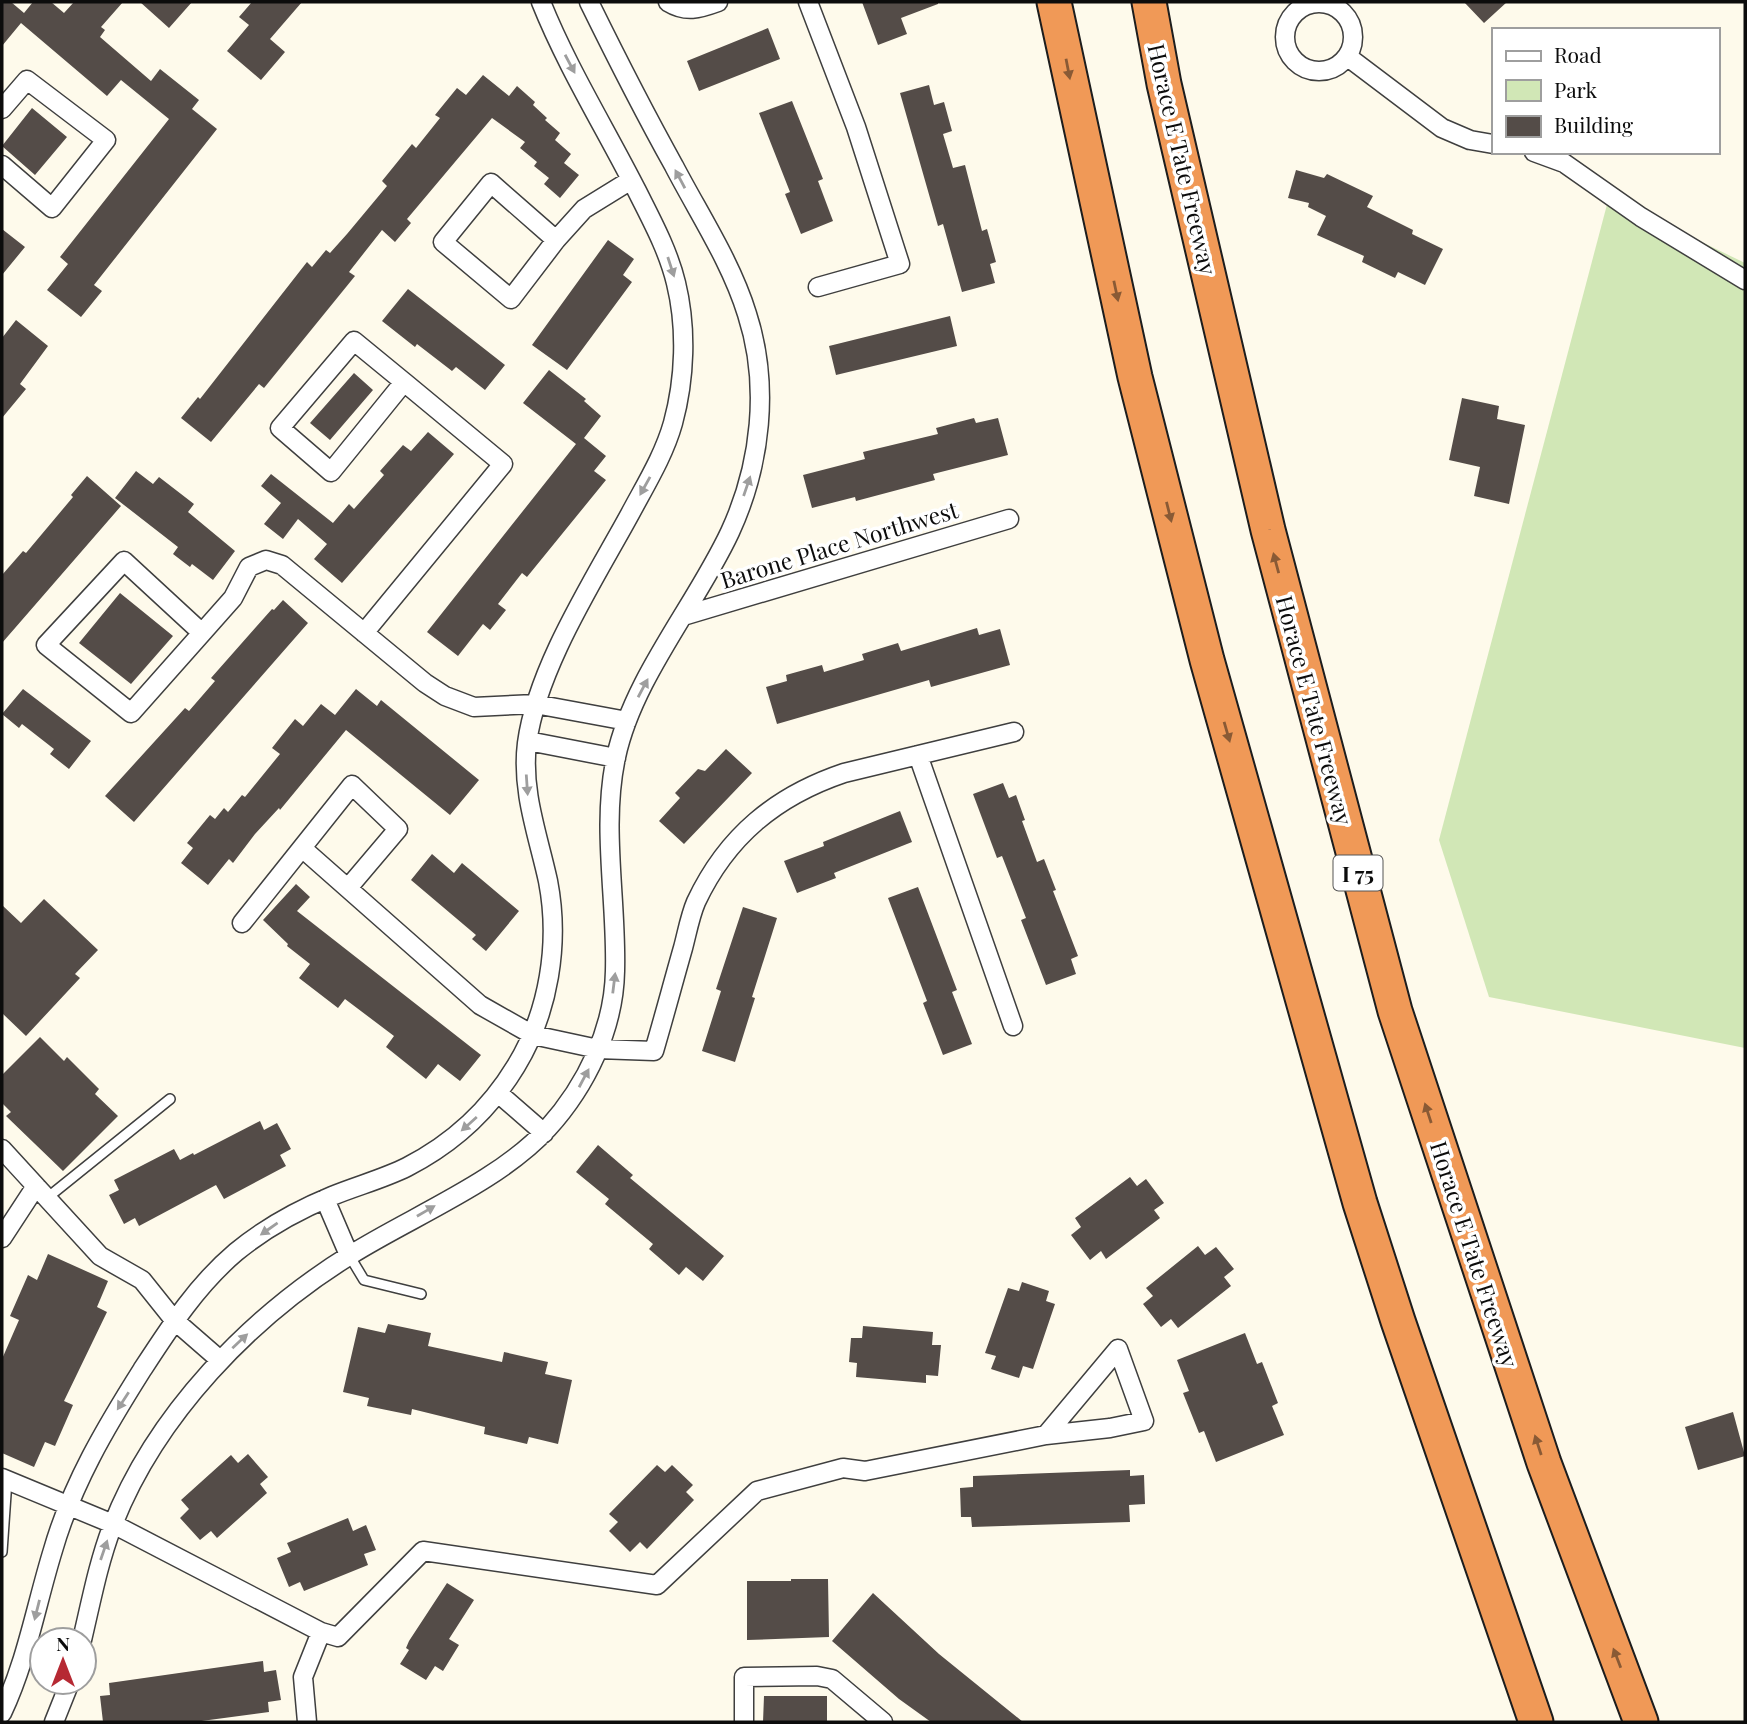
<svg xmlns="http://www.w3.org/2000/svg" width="1747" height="1724" font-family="'Playfair Display',serif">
  <rect width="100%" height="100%" fill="#fefaeb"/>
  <path fill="#d1e7b6" d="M 1609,197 L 1745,263 L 1745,1048 L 1489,997 L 1439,840 Z"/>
  <path fill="#544c48" d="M 2,2 L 11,2 L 24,13 L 33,2 L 51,2 L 64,13 L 74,2 L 123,2 L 101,27 L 105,30 L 100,37 L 151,81 L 160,69 L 199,100 L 192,109 L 217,129 L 94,285 L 102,291 L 81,317 L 47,290 L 68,264 L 60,257 L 169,119 L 121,80 L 107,96 L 21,23 L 2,46 Z
    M 140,2 L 192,2 L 169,28 Z
    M 252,2 L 302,2 L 270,39 L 285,52 L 261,80 L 227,51 L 249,25 L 239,17 Z
    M 862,2 L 938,2 L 938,4 L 901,18 L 907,34 L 878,45 Z
    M 1464,2 L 1507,2 L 1484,23 Z
    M 768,28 L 780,59 L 699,91 L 687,61 Z
    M 483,75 L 509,96 L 517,86 L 535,102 L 533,105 L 547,118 L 545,120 L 560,133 L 555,140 L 571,154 L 564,163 L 579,175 L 560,198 L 544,184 L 549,178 L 534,166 L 537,162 L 520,148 L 525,142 L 492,118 L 407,219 L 411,223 L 395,242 L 382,230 L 349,272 L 355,276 L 264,388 L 259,384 L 211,442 L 181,418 L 198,397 L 200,399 L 307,262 L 312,267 L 326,250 L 330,253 L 347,234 L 387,186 L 382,181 L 412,144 L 416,148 L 440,118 L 435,115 L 457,88 L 466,95 Z
    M 929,85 L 934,105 L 944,102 L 952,131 L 943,134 L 953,168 L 965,165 L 982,231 L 987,229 L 996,262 L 990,264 L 995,283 L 962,292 L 943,224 L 938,226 L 900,93 Z
    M 792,101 L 823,179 L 818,181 L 833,221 L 801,234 L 785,194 L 790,192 L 759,113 Z
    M 32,108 L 67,137 L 35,175 L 2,146 Z
    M 1296,170 L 1324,178 L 1327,174 L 1373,196 L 1367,207 L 1413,230 L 1412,234 L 1443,249 L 1425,285 L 1398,272 L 1395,278 L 1362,262 L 1364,256 L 1317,235 L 1326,216 L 1308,207 L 1309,203 L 1288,198 Z
    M 2,229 L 25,247 L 2,275 Z
    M 608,240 L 634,259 L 623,275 L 632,282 L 567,370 L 532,345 Z
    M 408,289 L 505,365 L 485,390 L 456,367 L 452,371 L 417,344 L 415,347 L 382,321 Z
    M 950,316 L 957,346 L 836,375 L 829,346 Z
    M 16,320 L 48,346 L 20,384 L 26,389 L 2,418 L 2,338 Z
    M 549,370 L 586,399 L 584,401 L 601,416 L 584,438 L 606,456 L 594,471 L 606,480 L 527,577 L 522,573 L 498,604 L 506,610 L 490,630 L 483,624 L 458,656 L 427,632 L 576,444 L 523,403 Z
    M 354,373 L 373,390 L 330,440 L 310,423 Z
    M 1462,398 L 1499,406 L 1497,419 L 1525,425 L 1509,504 L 1474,496 L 1480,467 L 1449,460 Z
    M 974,418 L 976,423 L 998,418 L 1008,455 L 933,474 L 935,480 L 856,501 L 855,497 L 812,508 L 803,475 L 865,459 L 863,452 L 938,434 L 936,428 Z
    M 428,432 L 454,454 L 342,583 L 314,559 L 327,544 L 298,519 L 283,539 L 264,524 L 281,503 L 261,486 L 271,474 L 333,523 L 349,504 L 354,509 L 384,475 L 380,471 L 403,445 L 411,451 Z
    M 136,471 L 153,484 L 159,477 L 194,504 L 188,512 L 235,551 L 213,580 L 192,564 L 190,567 L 173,554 L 178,547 L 115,498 Z
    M 87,476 L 121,506 L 2,643 L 2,575 L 23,551 L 26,553 L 73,497 L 71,495 Z
    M 120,593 L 173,636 L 131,684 L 79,643 Z
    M 283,600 L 308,623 L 134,822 L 105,796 L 185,708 L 189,711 L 215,681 L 211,678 L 272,609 L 274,610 Z
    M 977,628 L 979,635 L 1000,629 L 1010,665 L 931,687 L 929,680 L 777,724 L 766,687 L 787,681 L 786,675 L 822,665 L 824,672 L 864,660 L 862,654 L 898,643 L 901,651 Z
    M 23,689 L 91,741 L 69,769 L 50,754 L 54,749 L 22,724 L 19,728 L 2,714 Z
    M 356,689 L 377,706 L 381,700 L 479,780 L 450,815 L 346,730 L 280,810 L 279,808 L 255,834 L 233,863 L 229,859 L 208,885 L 181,863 L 193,848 L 187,843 L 210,815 L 215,819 L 224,808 L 228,812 L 242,795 L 245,797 L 280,754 L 272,748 L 295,719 L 303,726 L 321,704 L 335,715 Z
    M 726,749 L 752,773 L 684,844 L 659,821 L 680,798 L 675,793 L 698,769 L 705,771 Z
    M 1003,783 L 1009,798 L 1016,795 L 1025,820 L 1022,821 L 1037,862 L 1044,859 L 1056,890 L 1053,891 L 1078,956 L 1071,959 L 1076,974 L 1046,985 L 1021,920 L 1026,918 L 1002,856 L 997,858 L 973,794 Z
    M 900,811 L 912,842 L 834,873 L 836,878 L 797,893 L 784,861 L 824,846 L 823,842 Z
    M 432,854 L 454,873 L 462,863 L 519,911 L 486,951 L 472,939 L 476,935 L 411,880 Z
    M 296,884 L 310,897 L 297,911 L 481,1055 L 460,1081 L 438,1064 L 426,1079 L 386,1047 L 394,1036 L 345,999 L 338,1008 L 299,978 L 310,964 L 287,946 L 288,944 L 263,920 Z
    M 918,887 L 957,990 L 952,992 L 972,1044 L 943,1055 L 923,1003 L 927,1001 L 888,898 Z
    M 44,899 L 98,950 L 75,974 L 80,978 L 26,1036 L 2,1013 L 2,905 L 21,923 Z
    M 743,907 L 777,918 L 752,997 L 755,998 L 735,1062 L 702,1051 L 721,991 L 716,989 Z
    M 40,1037 L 64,1061 L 67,1057 L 99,1089 L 95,1094 L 118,1116 L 63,1171 L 6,1116 L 11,1112 L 2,1103 L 2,1075 Z
    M 260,1121 L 264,1130 L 277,1123 L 291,1149 L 280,1155 L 286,1166 L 224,1199 L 216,1185 L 139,1226 L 135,1218 L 124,1224 L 109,1195 L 119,1190 L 114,1180 L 174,1149 L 180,1160 L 193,1153 L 194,1155 Z
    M 598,1145 L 633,1175 L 630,1178 L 724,1256 L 703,1281 L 686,1267 L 679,1275 L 649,1249 L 653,1244 L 605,1204 L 609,1199 L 576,1172 Z
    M 1130,1177 L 1137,1186 L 1146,1179 L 1164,1203 L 1154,1210 L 1160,1218 L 1106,1259 L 1101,1251 L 1090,1260 L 1071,1235 L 1081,1227 L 1075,1218 Z
    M 1198,1246 L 1205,1255 L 1216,1247 L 1234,1269 L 1224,1277 L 1231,1286 L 1178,1328 L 1171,1319 L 1161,1327 L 1143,1304 L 1153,1296 L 1146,1288 Z
    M 48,1254 L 108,1281 L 97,1307 L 107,1312 L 64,1401 L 73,1405 L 55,1446 L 45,1442 L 34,1467 L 2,1453 L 2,1359 L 19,1320 L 10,1316 L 28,1275 L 37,1280 Z
    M 1022,1282 L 1049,1291 L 1046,1301 L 1055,1304 L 1033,1369 L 1023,1366 L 1019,1378 L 991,1369 L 996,1356 L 985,1353 L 1008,1288 L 1019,1291 Z
    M 388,1324 L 431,1333 L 428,1346 L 502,1362 L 504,1352 L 548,1362 L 545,1374 L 572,1380 L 558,1444 L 529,1437 L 527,1444 L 484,1434 L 485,1427 L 412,1409 L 411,1415 L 367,1406 L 369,1398 L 343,1392 L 358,1327 L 385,1333 Z
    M 863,1326 L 933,1332 L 932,1345 L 941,1345 L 938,1376 L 926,1375 L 926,1383 L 856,1377 L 857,1363 L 849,1362 L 851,1338 L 862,1338 Z
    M 1245,1333 L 1257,1364 L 1262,1362 L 1278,1403 L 1272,1406 L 1284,1435 L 1216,1462 L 1204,1431 L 1199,1433 L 1183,1393 L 1189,1391 L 1177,1360 Z
    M 1733,1412 L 1745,1456 L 1698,1470 L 1685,1427 Z
    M 248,1454 L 268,1477 L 260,1484 L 267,1493 L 217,1538 L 211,1531 L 200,1540 L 180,1518 L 189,1509 L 181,1500 L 231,1455 L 238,1463 Z
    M 657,1465 L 665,1472 L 672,1465 L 693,1485 L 686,1492 L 694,1500 L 647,1549 L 640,1542 L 630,1552 L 609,1531 L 618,1522 L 609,1514 Z
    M 1130,1470 L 1130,1476 L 1144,1475 L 1145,1504 L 1129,1505 L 1130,1522 L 972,1527 L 971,1517 L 961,1517 L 960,1488 L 973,1487 L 973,1476 Z
    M 348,1518 L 353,1531 L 366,1525 L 376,1550 L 364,1554 L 368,1565 L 304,1591 L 300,1582 L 289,1587 L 277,1558 L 291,1552 L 287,1543 Z
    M 791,1579 L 828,1579 L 829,1637 L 747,1640 L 747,1581 L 791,1581 Z
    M 447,1583 L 474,1600 L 449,1639 L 459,1645 L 443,1671 L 435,1666 L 426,1680 L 400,1664 L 409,1650 L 406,1648 L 409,1641 Z
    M 873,1593 L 939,1654 L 1023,1722 L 931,1722 L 899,1699 L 832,1641 Z
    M 263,1661 L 264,1672 L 276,1670 L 281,1700 L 268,1702 L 269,1712 L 194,1722 L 103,1722 L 100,1696 L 110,1695 L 109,1683 Z
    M 764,1696 L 827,1696 L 827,1722 L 763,1722 Z"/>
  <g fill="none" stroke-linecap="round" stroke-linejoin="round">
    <defs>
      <path id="lane" d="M 47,1198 L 170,1099
        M 349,1255 L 364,1280 L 421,1294
        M 2,1552 L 7,1480"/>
      <path id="street" d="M 668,2 C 686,13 699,9 718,2
        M 808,2 L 856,127 L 900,264 L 818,287
        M1285 37a34 34 0 1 1 68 0a34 34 0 1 1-68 0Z
        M 1348,57 L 1442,128 L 1470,140 L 1493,144
        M 2,109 L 27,80 L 106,140 L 52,208 L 2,165
        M 1534,152 L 1564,163 L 1641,217 L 1745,280
        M 491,183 L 556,240 L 511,299 L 443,242 Z
        M 556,240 L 584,209 L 631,180
        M 354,341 L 404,382 L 331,472 L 280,428 Z
        M 124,561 L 202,633 L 131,713 L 46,645 Z
        M 683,616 L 1009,519
        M 202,633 L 233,598 L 249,567 L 266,560 L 282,565 L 425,683 L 445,696 L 474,707 L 535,704 L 627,721
        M 364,633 L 503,464 L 404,382
        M 528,741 L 616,758
        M 918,755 L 1013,1026
        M 302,848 L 480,1005 L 533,1035 L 598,1049 L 654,1051 C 664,1017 673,983 683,948 C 687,933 690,916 696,902 C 727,836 776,796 844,773 L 1014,732
        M 242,923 L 352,785 L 398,829 L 348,888
        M 498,1093 L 544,1133
        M 2,1149 L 100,1256 L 142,1280 L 174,1320 L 220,1360
        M 325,1199 L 349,1255
        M 2,1238 L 36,1186
        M 1046,1435 L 1118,1349
        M 2,1478 L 113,1524 L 321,1632 L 338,1637 L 423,1551 L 657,1585 L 757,1491 L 843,1468 L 865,1471 L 1046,1435 L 1110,1428 L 1144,1421 L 1118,1349
        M 82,1640 C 91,1602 98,1564 112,1527 C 155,1415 251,1316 352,1254 C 413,1216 500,1181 548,1128 C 586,1086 614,1029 615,971 C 617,900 601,827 616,757 C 633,678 696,605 730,532 C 761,465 770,385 747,314 C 731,262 699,214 674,166 C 644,112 616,57 589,2
        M 2,1713 C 27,1660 36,1605 53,1550 C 72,1484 106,1427 142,1370 C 170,1327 197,1285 236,1252 C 264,1229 298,1210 332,1196 C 356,1186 383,1179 407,1167 C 452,1144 490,1109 516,1066 C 549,1012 560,943 548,881 C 538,835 521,791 527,743 C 537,668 594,580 630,514 C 646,484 664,455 673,423 C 685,379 687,328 676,283 C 668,250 652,221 637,191 C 605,128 567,67 541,2
        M 54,1722 L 70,1682
        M 307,1722 L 303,1677 L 321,1632
        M 744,1722 L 744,1677 L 817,1676 L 832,1679 L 883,1722"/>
      <path id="highway" d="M 1054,2 L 1135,377 L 1207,660 L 1360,1203 L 1398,1321 L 1536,1722
        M 1149,2 L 1164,84 L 1268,530 L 1395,1011 L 1544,1463 L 1641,1722"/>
    </defs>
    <use href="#lane" stroke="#3f3f3f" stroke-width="12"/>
    <use href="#street" stroke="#3f3f3f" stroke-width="21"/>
    <use href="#highway" stroke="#1d1d1d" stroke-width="37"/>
    <use href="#lane" stroke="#fff" stroke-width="9"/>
    <use href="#street" stroke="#fff" stroke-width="18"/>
    <use href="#highway" stroke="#f09957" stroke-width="33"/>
  </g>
  <defs><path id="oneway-solid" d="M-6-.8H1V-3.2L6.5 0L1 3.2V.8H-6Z" transform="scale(1.75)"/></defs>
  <g fill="#9e9e9e">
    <use href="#oneway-solid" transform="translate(570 64) rotate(62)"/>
    <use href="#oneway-solid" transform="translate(680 179) rotate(-118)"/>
    <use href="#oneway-solid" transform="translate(671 267) rotate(72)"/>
    <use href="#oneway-solid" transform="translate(645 486) rotate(119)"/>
    <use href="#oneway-solid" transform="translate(747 486) rotate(-71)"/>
    <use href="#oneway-solid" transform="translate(643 688) rotate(-62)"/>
    <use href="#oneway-solid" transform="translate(527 785) rotate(86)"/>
    <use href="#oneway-solid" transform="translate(614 983) rotate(-83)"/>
    <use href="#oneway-solid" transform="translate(584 1078) rotate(-62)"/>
    <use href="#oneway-solid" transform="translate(469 1124) rotate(138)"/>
    <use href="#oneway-solid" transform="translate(426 1211) rotate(-30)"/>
    <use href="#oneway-solid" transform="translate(269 1229) rotate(145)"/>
    <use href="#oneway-solid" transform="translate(240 1341) rotate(-43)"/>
    <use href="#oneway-solid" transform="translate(123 1401) rotate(123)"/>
    <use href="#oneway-solid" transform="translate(104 1550) rotate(-71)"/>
    <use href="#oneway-solid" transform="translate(37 1610) rotate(104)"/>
  </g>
  <g fill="#895a35">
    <use href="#oneway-solid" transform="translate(1068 69) rotate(79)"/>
    <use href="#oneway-solid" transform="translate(1116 291) rotate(78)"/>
    <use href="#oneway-solid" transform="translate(1169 512) rotate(76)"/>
    <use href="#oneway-solid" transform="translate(1276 563) rotate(-105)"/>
    <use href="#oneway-solid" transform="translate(1227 732) rotate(74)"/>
    <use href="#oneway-solid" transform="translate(1428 1113) rotate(-108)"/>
    <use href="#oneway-solid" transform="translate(1538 1445) rotate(-108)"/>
    <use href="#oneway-solid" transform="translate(1617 1658) rotate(-111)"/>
  </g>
  <g text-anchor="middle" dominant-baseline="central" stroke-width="7" stroke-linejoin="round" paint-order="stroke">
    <rect fill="#fff" stroke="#555" stroke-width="2" x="1333.5" y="855.5" width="49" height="35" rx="5"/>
    <g font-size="21" font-weight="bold" fill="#0c0c0c">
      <text x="1358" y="873">I 75</text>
    </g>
    <g font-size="23" fill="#0c0c0c" stroke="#fff">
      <text transform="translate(1183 159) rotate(77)">Horace E Tate Freeway</text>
      <text transform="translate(839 544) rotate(-17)">Barone Place Northwest</text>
      <text transform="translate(1315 710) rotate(75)">Horace E Tate Freeway</text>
      <text transform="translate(1475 1254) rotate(72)">Horace E Tate Freeway</text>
    </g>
  </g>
  <rect width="1747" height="1724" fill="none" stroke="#0c0c0c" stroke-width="7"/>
  <rect x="1492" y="28" width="228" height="126" fill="#ffffff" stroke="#9e9e9e" stroke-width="2"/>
  <rect x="1506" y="51" width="35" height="10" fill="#ffffff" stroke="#9e9e9e" stroke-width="2"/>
  <text x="1554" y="63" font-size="21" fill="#0c0c0c">Road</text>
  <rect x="1506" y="80" width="35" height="21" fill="#d1e7b6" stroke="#9e9e9e" stroke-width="2"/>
  <text x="1554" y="98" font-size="21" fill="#0c0c0c">Park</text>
  <rect x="1506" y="116" width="35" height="21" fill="#544c48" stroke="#9e9e9e" stroke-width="2"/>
  <text x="1554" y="133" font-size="21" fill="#0c0c0c">Building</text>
  <g transform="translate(63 1661)"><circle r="33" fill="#ffffff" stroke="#9e9e9e" stroke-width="2"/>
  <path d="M0-5L12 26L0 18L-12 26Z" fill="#b62933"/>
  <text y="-10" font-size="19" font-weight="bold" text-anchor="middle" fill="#0c0c0c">N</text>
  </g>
</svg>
